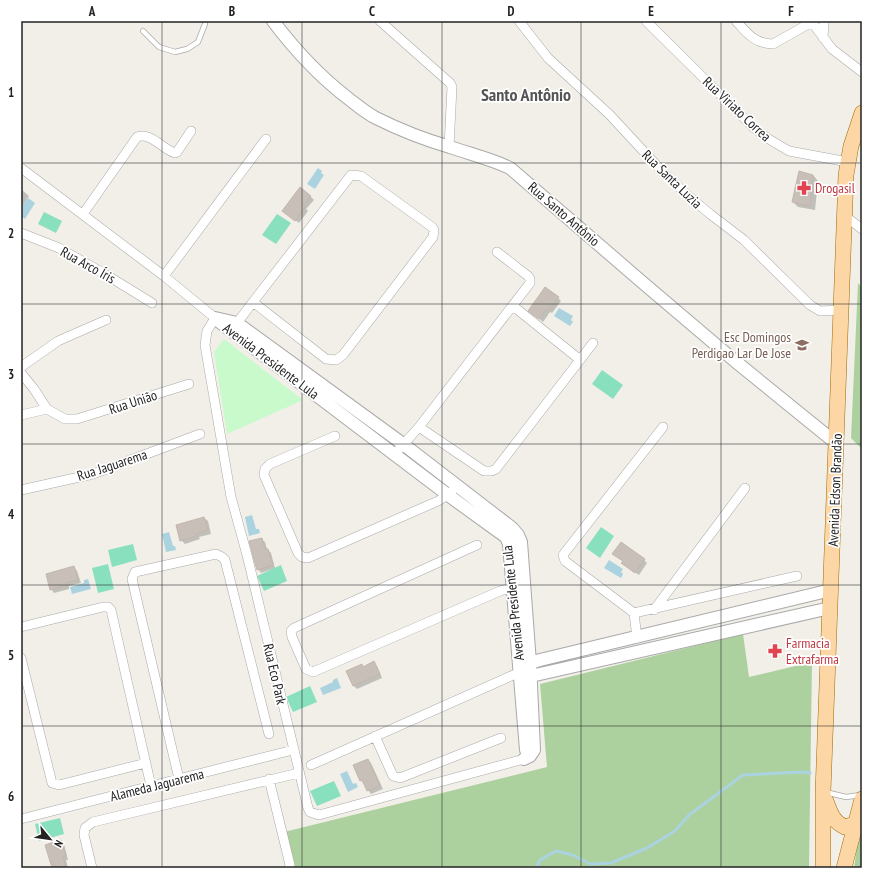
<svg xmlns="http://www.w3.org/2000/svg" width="883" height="889" font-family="'PT Sans Narrow',sans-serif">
  <rect width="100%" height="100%" fill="#f2efe9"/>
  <path fill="#add19e" d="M 858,283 L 862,288 L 862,449 L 851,438 Z
    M 743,634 L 749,677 L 812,662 L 809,868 L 294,868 L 284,832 L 547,767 L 540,684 Z
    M 862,815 L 862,868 L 854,868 Z"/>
  <path fill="#c8facc" d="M 224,339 L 303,400 L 227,434 L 214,352 Z"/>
  <path fill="#88e0be" d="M 44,212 L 62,221 L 56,233 L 38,224 Z
    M 277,214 L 291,223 L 276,244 L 262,235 Z
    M 602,370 L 623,385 L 613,399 L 592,384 Z
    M 601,527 L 614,536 L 600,558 L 586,548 Z
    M 133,544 L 137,560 L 112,567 L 108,550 Z
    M 108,564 L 114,589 L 98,593 L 92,568 Z
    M 281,565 L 287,581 L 264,591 L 257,576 Z
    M 310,686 L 317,702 L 293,712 L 286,697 Z
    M 334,781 L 341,796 L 317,806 L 310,791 Z
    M 60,818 L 64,834 L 39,841 L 35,824 Z"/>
  <path fill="#aad3df" d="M 318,168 L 322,171 L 321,173 L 324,175 L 315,189 L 307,184 Z
    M 28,198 L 35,203 L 25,219 L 21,216 L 22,214 L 21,213 L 21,208 Z
    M 559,308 L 573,316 L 571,320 L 573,322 L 570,326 L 554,316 Z
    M 252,515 L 256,529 L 259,529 L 260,533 L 249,536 L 245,517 Z
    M 169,532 L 173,546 L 175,546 L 176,550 L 166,552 L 162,534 Z
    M 609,560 L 623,569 L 621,572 L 623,574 L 621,578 L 604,568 Z
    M 88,579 L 91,589 L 72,594 L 70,587 L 84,583 L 84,580 Z
    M 337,678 L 341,688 L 323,695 L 320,688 L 333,682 L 333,680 Z
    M 347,771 L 353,784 L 356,783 L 358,787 L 348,792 L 340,774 Z"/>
  <path fill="#0003" d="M 813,175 L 818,181 L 815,210 L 798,207 L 793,202 Z
    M 21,189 L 29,196 L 21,208 Z
    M 310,196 L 314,200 L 306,209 L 308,211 L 299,223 L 287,214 Z
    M 558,298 L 561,301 L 552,313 L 550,312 L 543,322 L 533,314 Z
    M 204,518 L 208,521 L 211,534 L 199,537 L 200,539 L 185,544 L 181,540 Z
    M 261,539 L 265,542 L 267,549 L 271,553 L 275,568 L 261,573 L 258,569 Z
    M 617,557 L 644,560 L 647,563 L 639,575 L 626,566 L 623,561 Z
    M 74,567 L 77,571 L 81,583 L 69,586 L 69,589 L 54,593 L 51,589 Z
    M 374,663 L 377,666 L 382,678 L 357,689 L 354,686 L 348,672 L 362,665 L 364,667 Z
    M 368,760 L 371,763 L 383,789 L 371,794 L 361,780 Z
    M 61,841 L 64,844 L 68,860 L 66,860 L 68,868 L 53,868 Z"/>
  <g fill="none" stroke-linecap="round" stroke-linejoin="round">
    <path stroke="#aad3df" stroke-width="3" d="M 536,868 L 540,860 L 556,851 L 573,855 L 590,864 L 611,863 L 647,848 L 675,831 L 689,815 L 743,775 L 803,772 L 810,773"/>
  </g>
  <path fill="#c7bfb8" stroke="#c4b6ab" d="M 799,171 L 813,175 L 810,206 L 792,202 Z
    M 300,187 L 311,196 L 303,205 L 305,207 L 295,221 L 282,211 Z
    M 545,287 L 559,297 L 548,311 L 546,309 L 539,319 L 528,311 Z
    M 204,517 L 208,530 L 196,534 L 197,536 L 180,541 L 176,525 Z
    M 262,538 L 265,549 L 268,549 L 273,565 L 257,570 L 249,541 Z
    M 621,542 L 645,559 L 635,573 L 621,563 L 623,561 L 612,554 Z
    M 74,566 L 78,580 L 66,583 L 67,585 L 50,590 L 46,574 Z
    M 374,661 L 380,674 L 353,686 L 346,671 L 362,664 L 363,667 Z
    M 368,759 L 380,786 L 367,791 L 362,780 L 360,781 L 353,765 Z
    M 61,840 L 66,856 L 63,857 L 66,868 L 52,868 L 45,845 Z"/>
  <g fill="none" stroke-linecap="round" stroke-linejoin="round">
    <defs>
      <path id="service" d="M 143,31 L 159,47 L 175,52 L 187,49 L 198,42 L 205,24
        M 825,792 L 846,797 L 861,795"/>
      <path id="minor" d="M 380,21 L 450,83 L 452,87 L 449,147
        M 519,21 L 548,58 L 610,115 L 659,168 L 686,194 L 710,214 L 744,240 L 810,305 L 820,311 L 841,310
        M 646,21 L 752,126 L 767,138 L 789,151 L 848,162
        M 736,21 C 747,33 755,44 773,44 L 812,22
        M 811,21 L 832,49 L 862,72
        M 823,38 L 824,21
        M 21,168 L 164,276 L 215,318 L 207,331 L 205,345 L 231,497 L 247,555 L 308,808 L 310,812 L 319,815 L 524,759
        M 351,175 L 361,176 L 432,227 L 434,230 L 433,237 L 343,355 L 336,360 L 326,359 L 253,302 Z
        M 83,214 L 137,137 C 151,132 162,149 175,153 L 177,152 L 191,131
        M 845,216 L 862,229
        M 21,233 L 59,248 L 105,274 L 152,303
        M 164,276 L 266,139
        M 513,306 L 579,359
        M 234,327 L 253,302
        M 21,367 L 58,341 L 106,320
        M 21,373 L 34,389 L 47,409 L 65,419 L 77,419 L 189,384
        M 21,415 L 47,409
        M 419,427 L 484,471 L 492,471 L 496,469 L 593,343
        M 335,436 L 270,464 L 265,469 L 264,475 L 298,553 L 302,557 L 308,558 L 438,501 L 448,495 L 452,491
        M 394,455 L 419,427 L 530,283 L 530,279 L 528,276 L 497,252
        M 21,490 L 93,474 L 200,434
        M 477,545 L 294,628 L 291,631 L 292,637 L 306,669 L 313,672 L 500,591 L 518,586
        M 654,610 L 745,488
        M 634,613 L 797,576
        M 21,627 L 103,607 L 108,607 L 111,610 L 151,786
        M 637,638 L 634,613 L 565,561 L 563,555 L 663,427
        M 21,658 L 52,783 L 59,785 L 146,763
        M 375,736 L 393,776 L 400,778 L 501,738
        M 311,765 L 520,672
        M 179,779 L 132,579 L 135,572 L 216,554 L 222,557 L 225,560 L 269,734
        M 269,779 L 290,865 L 289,868
        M 21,819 L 293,750
        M 92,868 L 84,835 L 85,828 L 93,822 L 299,773"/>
      <path id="tertiary" d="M 273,21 C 295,50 320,77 349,99 C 358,106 366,113 376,118 C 398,129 426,140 450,147 C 470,154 491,159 510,168 L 642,282 L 735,361 L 836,443
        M 215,318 L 237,323 L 403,444 L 512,528 L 518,535 L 521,542 L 530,663 L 534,750 L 530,756 L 524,759
        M 217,320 L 448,495 L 506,537 L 509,544 L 526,750
        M 830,608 L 531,676 L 520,672 L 530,663 L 540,660 L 831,590"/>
      <path id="primary" d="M 826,801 C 830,812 833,822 845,827 L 855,824
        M 823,868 L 823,792 L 846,175 L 851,146 L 862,113
        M 844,868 L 862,799"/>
    </defs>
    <use href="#service" stroke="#a9a9a9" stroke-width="6"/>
    <use href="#minor" stroke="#a9a9a9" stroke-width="10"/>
    <use href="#tertiary" stroke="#a9a9a9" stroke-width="14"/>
    <use href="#primary" stroke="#a06b00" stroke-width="16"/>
    <use href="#service" stroke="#fff" stroke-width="4.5"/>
    <use href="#minor" stroke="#fff" stroke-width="9"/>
    <use href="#tertiary" stroke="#fff" stroke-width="12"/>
    <use href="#primary" stroke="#fcd6a4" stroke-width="15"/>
  </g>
  <path fill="none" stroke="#222" stroke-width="1" stroke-opacity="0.55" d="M 162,21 L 162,868M 302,21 L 302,868M 442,21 L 442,868M 581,21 L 581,868M 721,21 L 721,868M 21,163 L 862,163M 21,304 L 862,304M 21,444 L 862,444M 21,585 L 862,585M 21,726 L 862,726"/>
  <defs>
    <symbol id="pharmacy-bare" viewBox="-9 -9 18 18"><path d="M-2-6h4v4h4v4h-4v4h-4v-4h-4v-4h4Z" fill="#e0444e" stroke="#fff" stroke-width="2.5" paint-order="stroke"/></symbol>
    <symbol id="school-bare" viewBox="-9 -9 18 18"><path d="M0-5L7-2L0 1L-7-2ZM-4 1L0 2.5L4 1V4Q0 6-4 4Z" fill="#8d6e63" stroke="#fff" stroke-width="2.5" paint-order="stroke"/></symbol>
  </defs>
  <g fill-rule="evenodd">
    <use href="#pharmacy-bare" x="794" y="178" width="20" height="20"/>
    <use href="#school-bare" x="792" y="335" width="20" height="20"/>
    <use href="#pharmacy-bare" x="765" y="641" width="20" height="20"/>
  </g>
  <g text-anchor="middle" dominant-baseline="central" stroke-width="3.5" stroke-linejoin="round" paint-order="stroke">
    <g font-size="14" fill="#222" stroke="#fff">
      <text transform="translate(737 109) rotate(43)">Rua Viriato Correa</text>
      <text transform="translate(672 179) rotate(44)">Rua Santa Luzia</text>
      <text transform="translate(564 214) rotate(41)">Rua Santo Antônio</text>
      <text transform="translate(88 265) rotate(29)">Rua Arco Íris</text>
      <text transform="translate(271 361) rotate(37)">Avenida Presidente Lula</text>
      <text transform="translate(133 402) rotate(-18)">Rua União</text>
      <text transform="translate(112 465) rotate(-18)">Rua Jaguarema</text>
      <text transform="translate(835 490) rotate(-88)">Avenida Edson Brandão</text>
      <text transform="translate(513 603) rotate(-96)">Avenida Presidente Lula</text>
      <text transform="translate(275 674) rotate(77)">Rua Eco Park</text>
      <text transform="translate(157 785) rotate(-14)">Alameda Jaguarema</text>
    </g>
    <g font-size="14" fill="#be3a42" stroke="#fff" text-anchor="start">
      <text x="815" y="188">Drogasil</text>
      <text x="786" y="643">Farmacia<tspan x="786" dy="16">Extrafarma</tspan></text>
    </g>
    <g font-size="14" fill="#785e54" stroke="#fff" text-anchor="end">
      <text x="791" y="337">Esc Domingos<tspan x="791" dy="16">Perdigao Lar De Jose</tspan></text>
    </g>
    <g font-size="18" font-weight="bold" fill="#555" stroke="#fff">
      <text x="526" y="94">Santo Antônio</text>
    </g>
  </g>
  <rect width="883" height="889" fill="none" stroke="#ffffff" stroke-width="44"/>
  <g transform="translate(50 839) rotate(119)" stroke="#ffffff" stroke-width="3" paint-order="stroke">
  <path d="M0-3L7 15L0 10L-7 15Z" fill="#222222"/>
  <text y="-6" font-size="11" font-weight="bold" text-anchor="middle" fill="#222222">N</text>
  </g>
  <rect x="22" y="22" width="839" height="845" fill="none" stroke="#222" stroke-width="1.5"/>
  <g font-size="13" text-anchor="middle" font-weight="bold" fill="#222">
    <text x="92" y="16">A</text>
    <text x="232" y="16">B</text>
    <text x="372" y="16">C</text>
    <text x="511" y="16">D</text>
    <text x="651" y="16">E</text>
    <text x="791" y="16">F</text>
    <text x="11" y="97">1</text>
    <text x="11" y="238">2</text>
    <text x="11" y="379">3</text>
    <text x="11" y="519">4</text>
    <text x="11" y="660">5</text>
    <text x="11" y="801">6</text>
  </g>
</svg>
